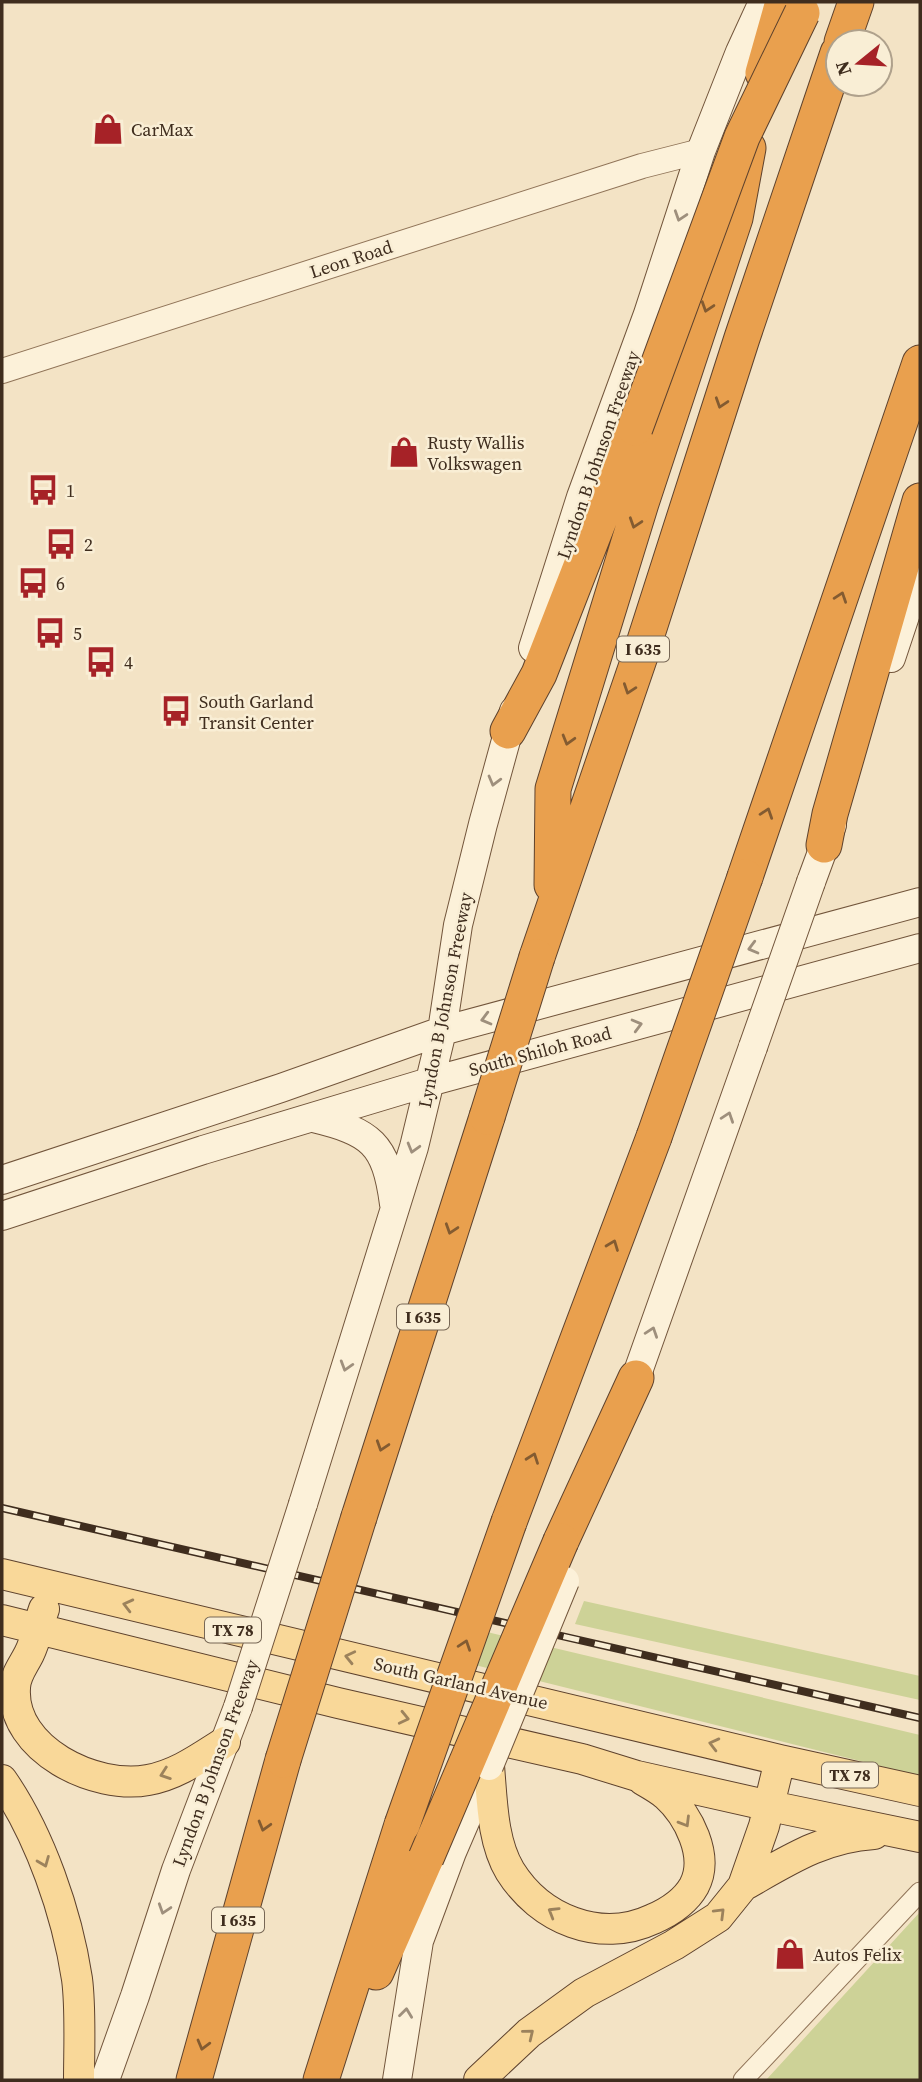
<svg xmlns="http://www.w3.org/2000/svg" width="922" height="2082" font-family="'Source Serif 4',serif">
  <rect width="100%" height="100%" fill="#f3e3c5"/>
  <path fill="#cdd297" d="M 584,1601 L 920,1676 L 920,1700 L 575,1624 Z
    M 462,1626 L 920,1735 L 920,1776 L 451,1659 Z
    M 920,1912 L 920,2080 L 766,2080 Z"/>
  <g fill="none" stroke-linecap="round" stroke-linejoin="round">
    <defs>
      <path id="minor" d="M 743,2080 L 920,1892"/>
      <path id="tertiary" d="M 2,371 L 642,166 L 701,151"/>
      <path id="secondary" d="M 533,648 L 581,497 L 648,314 L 701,151 L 740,52 L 763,2
        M 891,658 L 920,571
        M 811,882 L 832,825
        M 313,1118 C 371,1132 386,1143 394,1204
        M 2,1180 L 281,1088 L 442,1031 L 920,902
        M 2,1216 L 203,1150 L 429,1082 L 920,948
        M 629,1397 L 753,1047
        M 303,1504 L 414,1147 L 442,1031 L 458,925 L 483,824 L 514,711
        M 105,2080 L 135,1996 L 176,1870 L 238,1707
        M 397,2080 L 419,1941 L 452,1852 L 489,1766"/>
      <path id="primary" d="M 2,1574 L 780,1760 L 920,1791
        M 44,1609 C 39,1623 36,1640 29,1654 C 23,1666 15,1675 15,1688 C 11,1750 96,1790 148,1780 C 177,1775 201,1757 225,1742
        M 2,1620 L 338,1703 L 582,1759 L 637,1776 L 770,1806 L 920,1837
        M 489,1766 C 492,1799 492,1841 510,1871 C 540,1919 600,1944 653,1919 C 669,1912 685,1902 694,1886 C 710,1856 688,1815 666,1795 C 659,1789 650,1784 643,1780
        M 2,1780 C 40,1835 67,1913 77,1979 C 81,2009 79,2050 79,2080
        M 743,1886 C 787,1861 823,1837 874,1834
        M 479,2080 L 529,2033 L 584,1993 L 674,1945 L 718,1917 L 743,1886 L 764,1826 L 780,1760"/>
      <path id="motorway" d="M 842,42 L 856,2
        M 763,73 L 783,2
        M 508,731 L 539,674 L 635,428
        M 824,845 L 830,814 L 920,501
        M 745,877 L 920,363
        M 552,885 L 553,789 L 641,503 L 735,218 L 748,148
        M 537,957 L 640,656 L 742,338 L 838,53
        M 359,1517 L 487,1117
        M 509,1522 L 654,1137
        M 561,1541 L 636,1378
        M 376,1972 L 426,1858
        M 194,2080 L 283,1760
        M 321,2080 L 402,1825"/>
    </defs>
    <use href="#minor" stroke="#907458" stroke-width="21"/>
    <use href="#tertiary" stroke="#907458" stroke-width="26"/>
    <use href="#secondary" stroke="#72553b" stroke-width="30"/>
    <use href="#primary" stroke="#5e422d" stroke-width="32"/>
    <use href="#motorway" stroke="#5e422d" stroke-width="37"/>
    <use href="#minor" stroke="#fcf1d9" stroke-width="19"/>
    <use href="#tertiary" stroke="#fcf1d9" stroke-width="24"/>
    <use href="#secondary" stroke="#fcf1d9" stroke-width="28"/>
    <use href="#primary" stroke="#f9d899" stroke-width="30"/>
    <use href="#motorway" stroke="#e9a04e" stroke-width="35"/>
    <defs>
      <path id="rail" d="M 2,1508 L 920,1718"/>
    </defs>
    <use href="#rail" stroke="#3f2d1e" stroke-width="8"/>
    <use href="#rail" stroke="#f9eed5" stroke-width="5" stroke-dasharray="16" stroke-linecap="butt"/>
    <defs>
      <path id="secondary-bridge" d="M 753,1047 L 811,882
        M 238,1707 L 303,1504
        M 489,1766 L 565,1581"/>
      <path id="motorway-bridge" d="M 635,428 L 742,137 L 802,13
        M 487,1117 L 537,957
        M 654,1137 L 745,877
        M 283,1760 L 359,1517
        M 402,1825 L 509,1522
        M 426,1858 L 561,1541"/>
    </defs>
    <use href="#secondary-bridge" stroke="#72553b" stroke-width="30" stroke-linecap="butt"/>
    <use href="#motorway-bridge" stroke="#5e422d" stroke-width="37" stroke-linecap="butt"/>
    <use href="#secondary-bridge" stroke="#fcf1d9" stroke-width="28"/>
    <use href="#motorway-bridge" stroke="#e9a04e" stroke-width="35"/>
  </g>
  <defs><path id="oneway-chevron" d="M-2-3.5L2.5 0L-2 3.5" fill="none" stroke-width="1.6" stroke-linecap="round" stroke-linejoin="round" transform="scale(1.75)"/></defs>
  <g stroke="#9e8f7c">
    <use href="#oneway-chevron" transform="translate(680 216) rotate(108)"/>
    <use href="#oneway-chevron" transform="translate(494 781) rotate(105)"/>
    <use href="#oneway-chevron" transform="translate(753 948) rotate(165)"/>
    <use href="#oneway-chevron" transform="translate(486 1019) rotate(165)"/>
    <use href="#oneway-chevron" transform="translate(637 1025) rotate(-15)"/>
    <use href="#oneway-chevron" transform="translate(728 1117) rotate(-71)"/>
    <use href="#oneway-chevron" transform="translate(413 1148) rotate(106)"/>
    <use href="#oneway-chevron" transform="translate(652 1332) rotate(-71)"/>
    <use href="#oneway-chevron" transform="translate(346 1366) rotate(107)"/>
    <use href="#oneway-chevron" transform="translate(164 1909) rotate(108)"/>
    <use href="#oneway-chevron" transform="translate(406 2013) rotate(-83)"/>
  </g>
  <g stroke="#835b31">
    <use href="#oneway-chevron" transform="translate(707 307) rotate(108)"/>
    <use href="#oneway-chevron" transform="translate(721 403) rotate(108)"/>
    <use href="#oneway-chevron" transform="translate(635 523) rotate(108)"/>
    <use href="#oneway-chevron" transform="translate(841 597) rotate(-71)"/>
    <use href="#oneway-chevron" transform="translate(629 689) rotate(109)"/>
    <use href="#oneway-chevron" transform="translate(568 740) rotate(106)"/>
    <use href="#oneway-chevron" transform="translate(767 813) rotate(-71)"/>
    <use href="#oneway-chevron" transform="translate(451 1229) rotate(108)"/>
    <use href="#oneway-chevron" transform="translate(613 1245) rotate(-69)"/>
    <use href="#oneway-chevron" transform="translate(382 1446) rotate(108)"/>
    <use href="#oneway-chevron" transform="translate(533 1458) rotate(-70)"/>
    <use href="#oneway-chevron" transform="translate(465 1645) rotate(-71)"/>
    <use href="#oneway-chevron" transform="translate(264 1826) rotate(106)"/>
    <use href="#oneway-chevron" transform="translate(203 2045) rotate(105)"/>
  </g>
  <g stroke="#9c825c">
    <use href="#oneway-chevron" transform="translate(128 1605) rotate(-166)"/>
    <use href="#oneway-chevron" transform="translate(350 1657) rotate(-167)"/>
    <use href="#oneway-chevron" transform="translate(404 1718) rotate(13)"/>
    <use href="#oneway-chevron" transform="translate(714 1744) rotate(-166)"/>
    <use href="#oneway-chevron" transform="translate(165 1774) rotate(161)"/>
    <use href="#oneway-chevron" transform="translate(685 1822) rotate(59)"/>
    <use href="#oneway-chevron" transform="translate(44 1862) rotate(68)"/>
    <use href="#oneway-chevron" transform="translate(553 1912) rotate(-149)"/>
    <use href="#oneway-chevron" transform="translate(720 1913) rotate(-45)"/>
    <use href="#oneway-chevron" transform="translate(529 2034) rotate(-39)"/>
  </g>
  <defs>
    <symbol id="shop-bare" viewBox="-9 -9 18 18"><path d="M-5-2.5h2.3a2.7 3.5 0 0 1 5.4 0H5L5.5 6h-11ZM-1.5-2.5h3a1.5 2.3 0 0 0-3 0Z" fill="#a62227" stroke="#f9eed5" stroke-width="2.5" paint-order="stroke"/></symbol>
    <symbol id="bus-bare" viewBox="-9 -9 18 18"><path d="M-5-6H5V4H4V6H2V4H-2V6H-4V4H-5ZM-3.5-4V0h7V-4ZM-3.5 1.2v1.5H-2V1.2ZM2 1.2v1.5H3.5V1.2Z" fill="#a62227" stroke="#f9eed5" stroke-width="2.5" paint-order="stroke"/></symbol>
  </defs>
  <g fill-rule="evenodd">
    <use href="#shop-bare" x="86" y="107" width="44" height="44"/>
    <use href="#shop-bare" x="382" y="430" width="44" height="44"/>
    <use href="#bus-bare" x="21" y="468" width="44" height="44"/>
    <use href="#bus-bare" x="39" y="522" width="44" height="44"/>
    <use href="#bus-bare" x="11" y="561" width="44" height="44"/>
    <use href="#bus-bare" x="28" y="611" width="44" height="44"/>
    <use href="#bus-bare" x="79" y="640" width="44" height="44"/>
    <use href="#bus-bare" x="154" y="689" width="44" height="44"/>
    <use href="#shop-bare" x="768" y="1932" width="44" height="44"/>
  </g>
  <g text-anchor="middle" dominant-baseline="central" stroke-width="5" stroke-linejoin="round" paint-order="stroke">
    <g fill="#f9eed5" stroke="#776755" stroke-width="2">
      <rect x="617" y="636.5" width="52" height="25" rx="5"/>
      <rect x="397" y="1304.5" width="52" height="25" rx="5"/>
      <rect x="205" y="1617.5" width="56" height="25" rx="5"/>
      <rect x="822" y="1762.5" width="56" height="25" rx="5"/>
      <rect x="212" y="1907.5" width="52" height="25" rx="5"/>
    </g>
    <g font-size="16" font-weight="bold" fill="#3f2d1e">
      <text x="643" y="649">I 635</text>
      <text x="423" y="1317">I 635</text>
      <text x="233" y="1630">TX 78</text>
      <text x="850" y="1775">TX 78</text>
      <text x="238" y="1920">I 635</text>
    </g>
    <g font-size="18" fill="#3f2d1e" stroke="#f9eed5" text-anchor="start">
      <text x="131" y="129">CarMax</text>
      <text x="427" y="442">Rusty Wallis<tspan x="427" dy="21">Volkswagen</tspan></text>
      <text x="66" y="490">1</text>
      <text x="84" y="544">2</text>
      <text x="56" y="583">6</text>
      <text x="73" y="633">5</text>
      <text x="124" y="662">4</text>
      <text x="199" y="701">South Garland<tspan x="199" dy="21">Transit Center</tspan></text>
      <text x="813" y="1954">Autos Felix</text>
    </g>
    <g font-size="18" fill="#3f2d1e" stroke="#f9eed5">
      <text transform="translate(351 259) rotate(-18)">Leon Road</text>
      <text transform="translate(598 455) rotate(-71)">Lyndon B Johnson Freeway</text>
      <text transform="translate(445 1000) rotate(-79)">Lyndon B Johnson Freeway</text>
      <text transform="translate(540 1051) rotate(-15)">South Shiloh Road</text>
      <text transform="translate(461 1683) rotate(13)">South Garland Avenue</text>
      <text transform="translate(215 1763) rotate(-70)">Lyndon B Johnson Freeway</text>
    </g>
  </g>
  <rect width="922" height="2082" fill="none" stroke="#3f2d1e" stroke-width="7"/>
  <g transform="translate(859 63) rotate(252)"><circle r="33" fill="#f9eed5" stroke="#afa18c" stroke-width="2"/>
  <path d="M0-5L12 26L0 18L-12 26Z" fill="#a62227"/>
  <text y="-10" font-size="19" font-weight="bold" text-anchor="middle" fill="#3f2d1e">N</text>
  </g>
</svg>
